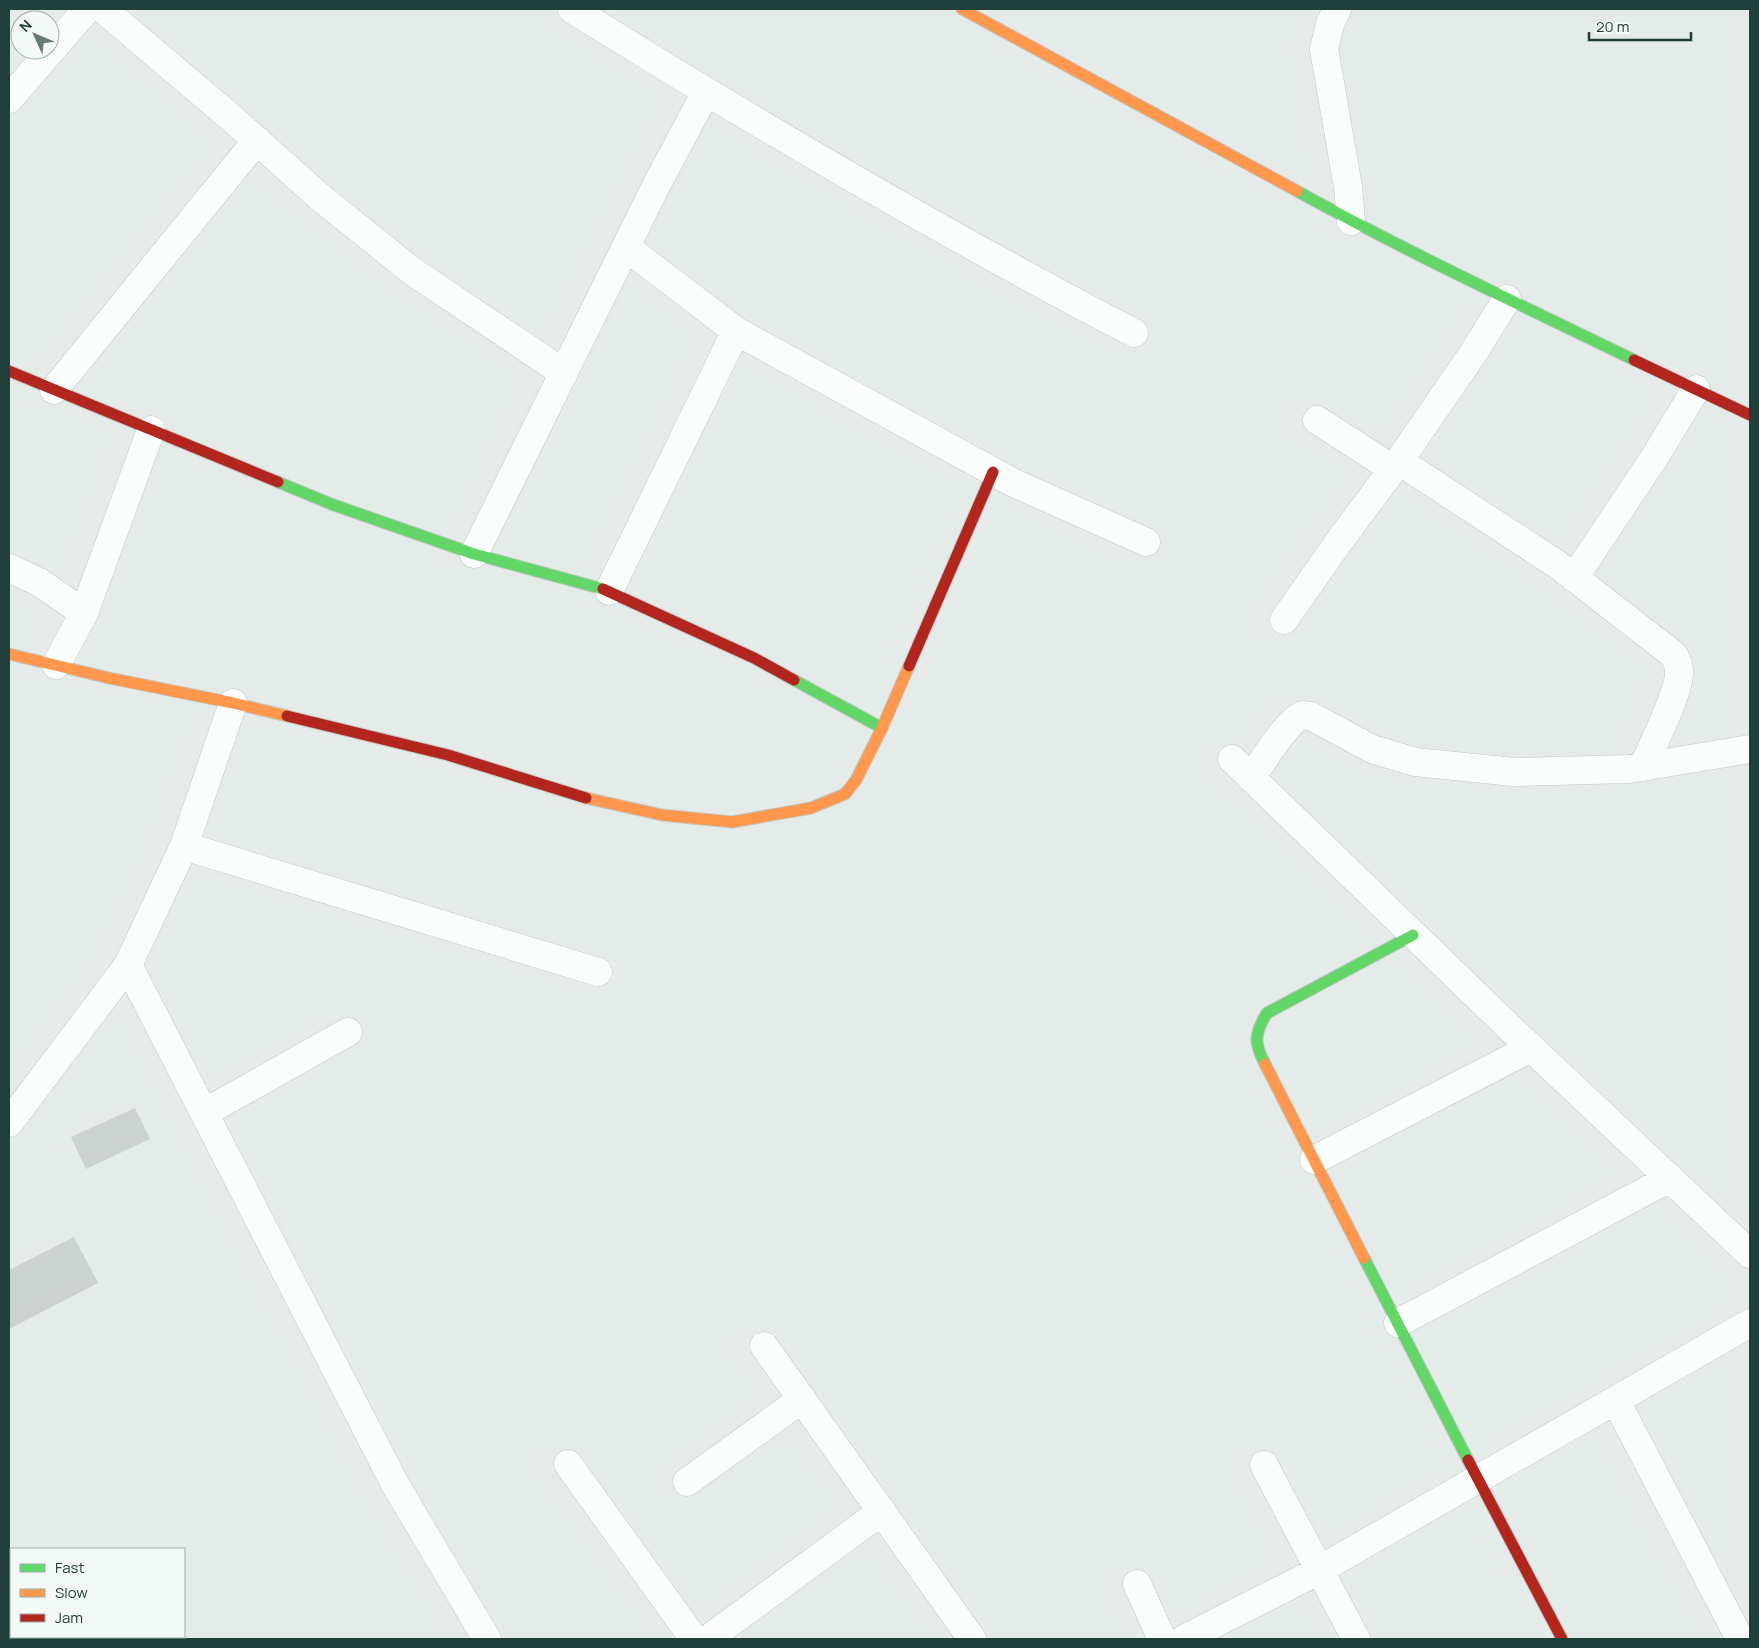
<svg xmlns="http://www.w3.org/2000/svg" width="1759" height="1648" font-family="Manrope,sans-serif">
  <rect width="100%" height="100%" fill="#e5ebe8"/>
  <path fill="#ccd2d0" d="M 135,1108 L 150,1139 L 86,1169 L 71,1137 Z
    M 74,1237 L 98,1283 L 9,1329 L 9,1270 Z"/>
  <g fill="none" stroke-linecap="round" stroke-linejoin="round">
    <defs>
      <path id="street" d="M 103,9 L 229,116 L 321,198 L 412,271 L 564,373
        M 572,9 C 755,123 942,233 1134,333
        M 1337,9 L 1330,24 L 1324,49 L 1348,187 L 1351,221
        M 9,99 L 87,9
        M 626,247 L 736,331 L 1014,483 L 1146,542
        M 54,390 L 257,140
        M 1317,420 L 1393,469
        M 1399,461 L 1558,565 L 1674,655 C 1676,659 1679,665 1679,670 C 1681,690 1652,746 1643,767
        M 474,554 L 657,184 L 706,92
        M 9,568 L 39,582 L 84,613
        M 1574,578 L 1656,455 L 1696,389
        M 609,591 L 736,331
        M 1284,620 L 1340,540 L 1399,461 L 1472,355 L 1507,299
        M 56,665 L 84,613 L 151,430
        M 1232,759 L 1512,1030 L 1750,1254
        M 1251,778 C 1260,765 1290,717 1303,715 C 1304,715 1310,716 1311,716 L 1372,749 L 1415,762 L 1514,772 L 1629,769 L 1750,749
        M 184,846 L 598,972
        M 128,965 L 396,1486 L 487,1639
        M 204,1113 L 348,1032
        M 9,1123 L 128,965 L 184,846 L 233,703
        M 1314,1160 L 1531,1048
        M 1398,1323 L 1670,1178
        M 764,1346 L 972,1639
        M 1616,1401 L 1740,1639
        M 568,1464 L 694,1639
        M 1264,1465 L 1356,1639
        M 687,1482 L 802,1399
        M 1137,1584 L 1162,1639
        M 708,1639 L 882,1511
        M 1184,1639 L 1312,1574 L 1750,1323"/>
      <path id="fast" d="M 1297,191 C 1407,252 1521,305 1634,360
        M 278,482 L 331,504 L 474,554 L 603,589
        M 794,680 L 882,728
        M 1265,1064 C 1254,1043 1254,1034 1267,1013 L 1413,935
        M 1364,1258 L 1468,1460"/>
      <path id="slow" d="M 962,9 L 1297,191
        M 9,654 L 109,678 L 233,703 L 287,716
        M 586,798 L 662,815 L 732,822 L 811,808 L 845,794 L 856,780 L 882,728 L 909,666
        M 1265,1064 L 1364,1258"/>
      <path id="jam" d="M 1634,360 L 1750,415
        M 9,371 L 278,482
        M 603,589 L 754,658 L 794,680
        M 909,666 L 993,472
        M 287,716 L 448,755 L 586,798
        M 1468,1460 L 1562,1639"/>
    </defs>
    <use href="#street" stroke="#c2c8c5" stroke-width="29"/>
    <use href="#fast" stroke="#c0c8c6" stroke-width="13"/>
    <use href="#slow" stroke="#c0c8c6" stroke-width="13"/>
    <use href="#jam" stroke="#c0c8c6" stroke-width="13"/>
    <use href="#street" stroke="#fbfcfc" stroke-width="28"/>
    <use href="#fast" stroke="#63d668" stroke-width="11"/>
    <use href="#slow" stroke="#ff974d" stroke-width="11"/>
    <use href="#jam" stroke="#b3261e" stroke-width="11"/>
  </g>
  <rect width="1759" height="1648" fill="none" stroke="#213f3a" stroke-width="20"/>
  <rect x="10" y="1548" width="175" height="90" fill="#f3f9f7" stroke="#9fafab"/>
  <rect x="20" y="1564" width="25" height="8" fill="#63d668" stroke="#9fafab"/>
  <text x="55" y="1573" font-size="15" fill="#213f3a">Fast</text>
  <rect x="20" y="1589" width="25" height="8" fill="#ff974d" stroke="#9fafab"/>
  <text x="55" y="1598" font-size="15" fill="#213f3a">Slow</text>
  <rect x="20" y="1614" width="25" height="8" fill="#b3261e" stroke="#9fafab"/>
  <text x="55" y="1623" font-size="15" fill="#213f3a">Jam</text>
  <g transform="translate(35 35) rotate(314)"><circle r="24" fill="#f3f9f7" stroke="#9fafab"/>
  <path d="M0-4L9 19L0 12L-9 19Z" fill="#667b77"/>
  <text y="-8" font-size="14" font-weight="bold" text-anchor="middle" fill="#213f3a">N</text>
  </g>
  <path d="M1589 32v8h102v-8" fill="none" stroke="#213f3a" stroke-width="2.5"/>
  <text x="1596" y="32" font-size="15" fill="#213f3a" stroke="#f3f9f7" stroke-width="4" paint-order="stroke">20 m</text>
</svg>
